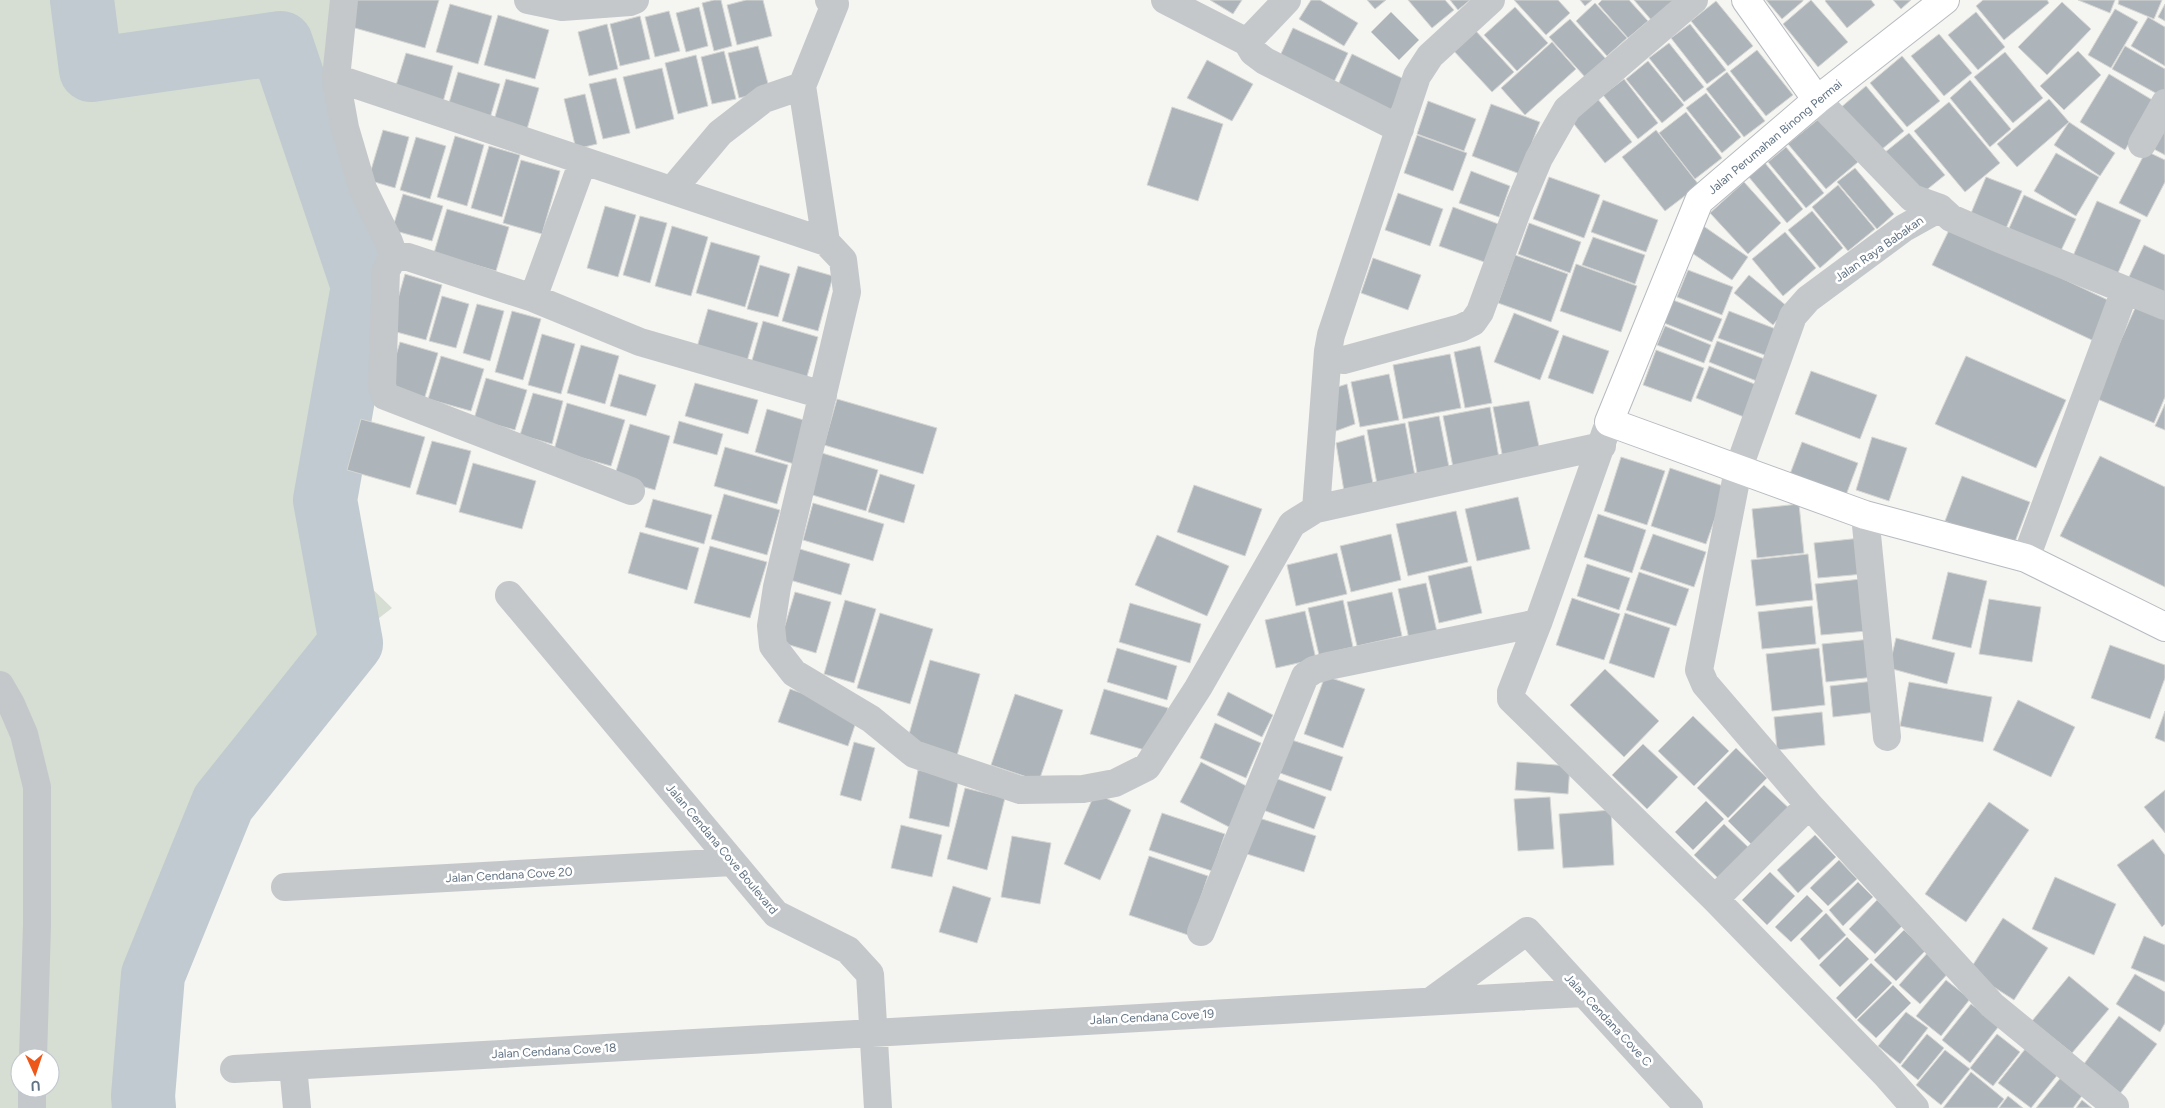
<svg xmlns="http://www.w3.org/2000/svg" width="2165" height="1108" font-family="Figtree,sans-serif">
  <rect width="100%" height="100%" fill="#f5f5f1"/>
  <path fill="#d6ddd2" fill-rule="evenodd" d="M 0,0 L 336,0 L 326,126 L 375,254 L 394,317 L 351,462 L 360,577 L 392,608 L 260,710 L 165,894 L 131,1039 L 131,1108 L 0,1108 ZM 20,1058 L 50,1058 L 50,1088 L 20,1088 Z"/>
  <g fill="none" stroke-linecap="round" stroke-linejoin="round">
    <path stroke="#c0cad0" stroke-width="64" d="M 82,0 L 91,70 L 281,43 L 363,286 L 325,500 L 351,643 L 223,803 L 153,975 L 143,1096 L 144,1108"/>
  </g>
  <path fill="#aeb5ba" stroke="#d6d7d4" d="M 356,0 L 439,0 L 425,48 L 348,26 Z
    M 714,0 L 721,0 L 732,46 L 714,51 L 702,3 Z
    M 746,0 L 763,0 L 772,36 L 737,45 L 727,5 Z
    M 1210,0 L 1242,0 L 1233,14 Z
    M 1311,0 L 1320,0 L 1358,23 L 1344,46 L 1299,19 Z
    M 1367,0 L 1386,0 L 1375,9 Z
    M 1408,0 L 1445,0 L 1454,10 L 1432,28 Z
    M 1450,0 L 1470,0 L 1458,10 Z
    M 1514,0 L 1558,0 L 1570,13 L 1546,35 Z
    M 1580,0 L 1592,0 L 1585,6 Z
    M 1602,0 L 1629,0 L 1648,21 L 1628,38 L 1598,4 Z
    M 1634,0 L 1678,0 L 1653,22 Z
    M 1766,0 L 1803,0 L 1803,1 L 1782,19 Z
    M 1811,0 L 1848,42 L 1818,67 L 1783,24 Z
    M 1826,0 L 1871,0 L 1875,5 L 1847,28 L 1825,1 Z
    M 1893,0 L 1911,0 L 1901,9 Z
    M 1983,0 L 2047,0 L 2049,3 L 2004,40 L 1976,6 Z
    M 2078,0 L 2115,0 L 2110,13 Z
    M 2119,0 L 2162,0 L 2154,19 L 2118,4 Z
    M 1716,1 L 1753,46 L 1728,66 L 1691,21 Z
    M 2062,2 L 2091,29 L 2047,75 L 2018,47 Z
    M 1595,3 L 1627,38 L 1607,56 L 1576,21 Z
    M 450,4 L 492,16 L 478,64 L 436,52 Z
    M 2165,4 L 2165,21 L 2158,17 Z
    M 699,7 L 708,46 L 686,52 L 676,13 Z
    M 1515,7 L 1548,43 L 1517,71 L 1484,35 Z
    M 2115,9 L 2138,22 L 2111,68 L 2088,55 Z
    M 669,11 L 680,51 L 655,57 L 645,17 Z
    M 1391,12 L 1419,40 L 1399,60 L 1371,32 Z
    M 1976,12 L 2005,47 L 1978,70 L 1948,35 Z
    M 498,15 L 549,30 L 535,79 L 484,65 Z
    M 640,16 L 650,59 L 620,66 L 610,24 Z
    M 2148,17 L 2165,27 L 2165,66 L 2131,46 Z
    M 1570,19 L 1606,59 L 1585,77 L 1549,37 Z
    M 607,24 L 618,69 L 589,76 L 578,32 Z
    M 1690,24 L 1726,70 L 1707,84 L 1671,38 Z
    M 1293,28 L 1348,53 L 1332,86 L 1278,60 Z
    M 1474,29 L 1514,72 L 1492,92 L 1452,49 Z
    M 1939,34 L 1972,73 L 1944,96 L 1911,56 Z
    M 1552,42 L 1576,69 L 1525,115 L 1501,88 Z
    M 1669,43 L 1704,87 L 1684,102 L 1649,58 Z
    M 758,46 L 770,91 L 739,98 L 728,53 Z
    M 2125,46 L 2165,69 L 2165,90 L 2161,96 L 2112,69 Z
    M 1757,50 L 1793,95 L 1766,116 L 1730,71 Z
    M 724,51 L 736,99 L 712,104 L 701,57 Z
    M 2078,51 L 2101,75 L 2064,110 L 2040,86 Z
    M 2005,52 L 2043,98 L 2013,123 L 1974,77 Z
    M 406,53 L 453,66 L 441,109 L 393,95 Z
    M 1352,54 L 1406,80 L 1389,114 L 1336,89 Z
    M 696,55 L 708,106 L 678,114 L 665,63 Z
    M 1902,56 L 1940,101 L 1907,127 L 1870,83 Z
    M 1207,60 L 1253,84 L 1232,121 L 1187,98 Z
    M 1648,61 L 1684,105 L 1662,123 L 1626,79 Z
    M 662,68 L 674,119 L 636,129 L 623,77 Z
    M 458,72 L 500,84 L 488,125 L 446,113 Z
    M 1727,72 L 1765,121 L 1744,137 L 1706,89 Z
    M 2109,74 L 2154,101 L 2125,150 L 2080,122 Z
    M 616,78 L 630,133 L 603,139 L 589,84 Z
    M 506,79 L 539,88 L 527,129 L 494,120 Z
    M 1624,79 L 1658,123 L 1638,139 L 1603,95 Z
    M 1970,80 L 2011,129 L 1990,147 L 1950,98 Z
    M 1866,86 L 1904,131 L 1876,154 L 1839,109 Z
    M 1706,93 L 1741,137 L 1722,153 L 1686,108 Z
    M 585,94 L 597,144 L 576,149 L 564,99 Z
    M 1597,98 L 1632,142 L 1605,163 L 1570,119 Z
    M 2049,99 L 2069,122 L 2017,167 L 1997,144 Z
    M 1428,101 L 1476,119 L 1464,151 L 1417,134 Z
    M 1949,102 L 2000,163 L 1965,192 L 1914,131 Z
    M 1491,104 L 1540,122 L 1520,174 L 1472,156 Z
    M 1172,107 L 1223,124 L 1198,201 L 1147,185 Z
    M 1686,112 L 1722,158 L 1695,179 L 1659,133 Z
    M 1821,117 L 1858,162 L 1826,189 L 1788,144 Z
    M 2165,120 L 2165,155 L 2150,147 Z
    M 2069,122 L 2115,153 L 2100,176 L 2054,145 Z
    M 383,130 L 409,137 L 395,188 L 368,180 Z
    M 1656,130 L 1699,185 L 1665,211 L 1622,157 Z
    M 1909,133 L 1945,175 L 1919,196 L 1879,157 Z
    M 1417,135 L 1467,153 L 1453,191 L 1404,173 Z
    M 455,136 L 484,145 L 467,206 L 437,197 Z
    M 416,137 L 446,146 L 430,199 L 400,190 Z
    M 489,146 L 520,155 L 502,217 L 471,208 Z
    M 1786,147 L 1824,193 L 1806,208 L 1768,162 Z
    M 2146,151 L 2165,160 L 2165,182 L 2147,217 L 2119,203 Z
    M 2056,153 L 2099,177 L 2076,216 L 2034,191 Z
    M 521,160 L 560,171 L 542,234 L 503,223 Z
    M 1765,163 L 1803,209 L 1787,223 L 1748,176 Z
    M 1855,168 L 1894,214 L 1877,229 L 1837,182 Z
    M 1471,171 L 1510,186 L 1499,217 L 1459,203 Z
    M 1549,177 L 1600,195 L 1584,238 L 1533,219 Z
    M 1986,177 L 2022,191 L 2004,233 L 1969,218 Z
    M 1744,182 L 1781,223 L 1748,254 L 1710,213 Z
    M 1838,185 L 1875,229 L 1848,251 L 1812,207 Z
    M 1398,193 L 1443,209 L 1430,246 L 1385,230 Z
    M 403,194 L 443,206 L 432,241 L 392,230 Z
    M 2024,195 L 2076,219 L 2057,259 L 2006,235 Z
    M 1603,200 L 1658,220 L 1646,252 L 1591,232 Z
    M 2097,201 L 2141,220 L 2114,282 L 2069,265 Z
    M 605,206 L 636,215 L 618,277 L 587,268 Z
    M 1453,207 L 1501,225 L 1487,263 L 1439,246 Z
    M 447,209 L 509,227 L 496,271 L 434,253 Z
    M 1812,211 L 1843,248 L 1820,268 L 1788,230 Z
    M 640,216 L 667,223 L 650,283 L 623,275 Z
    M 1529,223 L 1581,242 L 1570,273 L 1518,254 Z
    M 1702,225 L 1748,257 L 1732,280 L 1686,249 Z
    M 672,226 L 708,237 L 691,296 L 655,286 Z
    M 1951,226 L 2112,302 L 2094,341 L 1932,265 Z
    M 1785,232 L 1816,268 L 1783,296 L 1752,259 Z
    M 1593,237 L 1645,255 L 1635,284 L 1582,265 Z
    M 711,242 L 760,256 L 745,307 L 696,293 Z
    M 2144,245 L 2165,255 L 2165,296 L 2128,279 Z
    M 1515,255 L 1568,274 L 1551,322 L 1498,303 Z
    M 1373,258 L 1421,275 L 1408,310 L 1361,293 Z
    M 1576,264 L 1637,286 L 1621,332 L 1560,311 Z
    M 760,265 L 790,274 L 778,317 L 747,309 Z
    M 798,266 L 833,276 L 818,331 L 782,321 Z
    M 1688,270 L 1733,287 L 1722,315 L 1677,297 Z
    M 405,274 L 442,285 L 426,340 L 389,330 Z
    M 1749,275 L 1788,307 L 1773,325 L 1734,293 Z
    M 442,296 L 469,304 L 456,348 L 429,341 Z
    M 1673,300 L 1722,319 L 1712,342 L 1664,323 Z
    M 477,304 L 504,311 L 490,361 L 463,353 Z
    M 2136,306 L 2165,319 L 2165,397 L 2154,423 L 2095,398 Z
    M 708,309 L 758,323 L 745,368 L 695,354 Z
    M 512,311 L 541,319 L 523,380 L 495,372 Z
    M 1729,311 L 1781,331 L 1770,357 L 1718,338 Z
    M 1514,313 L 1559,331 L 1540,380 L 1494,362 Z
    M 763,321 L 818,337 L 806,380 L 751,364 Z
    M 1665,326 L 1711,345 L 1704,363 L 1657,345 Z
    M 542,334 L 575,344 L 561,394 L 528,385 Z
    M 1563,335 L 1609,351 L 1593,394 L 1548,378 Z
    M 1717,341 L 1767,360 L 1759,382 L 1709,362 Z
    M 400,342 L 438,353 L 424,400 L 386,389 Z
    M 581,345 L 619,356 L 605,404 L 567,393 Z
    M 1480,346 L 1492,403 L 1465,408 L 1454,352 Z
    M 1656,350 L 1704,368 L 1691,402 L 1643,385 Z
    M 1450,354 L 1461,408 L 1403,419 L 1393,365 Z
    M 441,356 L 484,369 L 471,411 L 428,399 Z
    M 1966,356 L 2066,400 L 2036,468 L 1935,424 Z
    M 1709,366 L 1757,385 L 1744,417 L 1696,398 Z
    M 1811,371 L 1877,395 L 1860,439 L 1795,414 Z
    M 619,374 L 656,385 L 646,416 L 610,406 Z
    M 1389,374 L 1399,420 L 1360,427 L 1351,382 Z
    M 486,378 L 527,390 L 515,430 L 474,419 Z
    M 695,383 L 758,400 L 748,434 L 685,416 Z
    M 1347,384 L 1355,424 L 1336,431 L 1328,390 Z
    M 533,393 L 563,401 L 552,444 L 520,435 Z
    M 837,399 L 937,428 L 923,474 L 824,445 Z
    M 1529,401 L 1540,451 L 1503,459 L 1493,407 Z
    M 567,403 L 625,420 L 611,466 L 554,450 Z
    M 2165,404 L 2165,430 L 2155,426 Z
    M 1490,407 L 1499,458 L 1453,467 L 1443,416 Z
    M 767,409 L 807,421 L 794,464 L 755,452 Z
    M 1439,416 L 1449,467 L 1417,473 L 1408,422 Z
    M 361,419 L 425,437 L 410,488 L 347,470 Z
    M 679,421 L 723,434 L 717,455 L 673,443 Z
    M 1405,423 L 1415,476 L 1377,484 L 1367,430 Z
    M 630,424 L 670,436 L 655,490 L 614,478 Z
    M 1364,435 L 1373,484 L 1344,491 L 1336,443 Z
    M 1872,437 L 1907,448 L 1889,501 L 1856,490 Z
    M 432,441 L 471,451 L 456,505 L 416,494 Z
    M 1802,442 L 1858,463 L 1846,495 L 1790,474 Z
    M 725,447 L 788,465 L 777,504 L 714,486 Z
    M 822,453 L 878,470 L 866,511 L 809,494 Z
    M 2100,456 L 2165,487 L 2165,587 L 2060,536 Z
    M 1621,457 L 1665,471 L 1647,525 L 1604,511 Z
    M 473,463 L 536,481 L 522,529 L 459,512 Z
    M 1670,468 L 1726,487 L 1706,544 L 1651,526 Z
    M 880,474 L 915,485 L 904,523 L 868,512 Z
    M 1962,476 L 2030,502 L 2013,547 L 1945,521 Z
    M 1194,485 L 1262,509 L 1245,556 L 1177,532 Z
    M 724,494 L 780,510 L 767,555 L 711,539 Z
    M 1518,497 L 1530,549 L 1477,561 L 1465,509 Z
    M 653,499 L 712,515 L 704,544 L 645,527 Z
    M 813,503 L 884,524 L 873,561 L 803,540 Z
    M 1799,504 L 1804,553 L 1757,558 L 1752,509 Z
    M 1456,511 L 1468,562 L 1408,576 L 1396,524 Z
    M 1598,514 L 1646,530 L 1632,573 L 1584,557 Z
    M 640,532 L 699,548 L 687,590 L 628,573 Z
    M 1391,534 L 1401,580 L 1351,592 L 1340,546 Z
    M 1653,534 L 1706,552 L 1694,587 L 1640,569 Z
    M 1157,535 L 1229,566 L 1207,616 L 1135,585 Z
    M 1861,538 L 1864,574 L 1818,578 L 1814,543 Z
    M 710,546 L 767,562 L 750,618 L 694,603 Z
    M 800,549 L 850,564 L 841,595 L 790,580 Z
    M 1337,553 L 1347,594 L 1296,606 L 1287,565 Z
    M 1808,554 L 1813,600 L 1756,606 L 1751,560 Z
    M 1587,564 L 1630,578 L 1619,610 L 1577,596 Z
    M 1471,566 L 1482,613 L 1439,623 L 1428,576 Z
    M 1639,572 L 1689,589 L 1676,626 L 1626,610 Z
    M 1948,572 L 1987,581 L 1971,648 L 1932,639 Z
    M 1861,579 L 1867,631 L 1821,635 L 1815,584 Z
    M 1426,583 L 1437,632 L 1409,639 L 1398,589 Z
    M 795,592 L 831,602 L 816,653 L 780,642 Z
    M 1392,592 L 1402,636 L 1357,646 L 1347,602 Z
    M 1572,598 L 1620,614 L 1604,660 L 1556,645 Z
    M 1989,599 L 2041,607 L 2032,662 L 1979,654 Z
    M 845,600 L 876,609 L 854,683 L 824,674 Z
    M 1343,600 L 1353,647 L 1319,655 L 1308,608 Z
    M 1130,603 L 1201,624 L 1190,663 L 1119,642 Z
    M 1812,606 L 1816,644 L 1762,649 L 1758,612 Z
    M 1305,611 L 1316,659 L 1276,668 L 1265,620 Z
    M 880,613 L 933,629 L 910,704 L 857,688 Z
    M 1625,613 L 1670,628 L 1654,678 L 1609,663 Z
    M 1896,638 L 1955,653 L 1947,684 L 1889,668 Z
    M 1871,639 L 1875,677 L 1826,682 L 1822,644 Z
    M 2110,645 L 2165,665 L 2165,678 L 2150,719 L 2091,698 Z
    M 1117,648 L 1177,666 L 1167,700 L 1107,682 Z
    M 1819,648 L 1825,705 L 1772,711 L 1766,654 Z
    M 930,660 L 980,674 L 956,759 L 906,745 Z
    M 1605,669 L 1659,721 L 1624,757 L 1570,705 Z
    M 1325,676 L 1365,689 L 1343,748 L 1304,734 Z
    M 1874,681 L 1877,712 L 1833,717 L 1830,686 Z
    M 1909,682 L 1992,697 L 1983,742 L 1900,726 Z
    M 790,689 L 859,713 L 848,746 L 778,722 Z
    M 1104,689 L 1168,708 L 1155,753 L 1090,734 Z
    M 1228,692 L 1273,715 L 1262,737 L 1217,715 Z
    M 1015,694 L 1063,710 L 1039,781 L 991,765 Z
    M 2018,700 L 2075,727 L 2051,777 L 1993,750 Z
    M 2165,711 L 2165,742 L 2155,738 Z
    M 1822,712 L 1825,745 L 1777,750 L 1774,717 Z
    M 1693,716 L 1729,751 L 1694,786 L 1658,751 Z
    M 1215,723 L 1261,743 L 1246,778 L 1200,758 Z
    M 1292,740 L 1343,757 L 1331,791 L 1280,773 Z
    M 854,742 L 875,748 L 861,801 L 840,795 Z
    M 1643,744 L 1678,777 L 1647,809 L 1612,775 Z
    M 1736,748 L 1767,778 L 1728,818 L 1697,788 Z
    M 1201,762 L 1252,789 L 1231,828 L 1180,802 Z
    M 1517,762 L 1570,766 L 1568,794 L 1515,790 Z
    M 918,770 L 959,778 L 949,827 L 909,818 Z
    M 1275,778 L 1326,797 L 1314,829 L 1263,810 Z
    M 1764,785 L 1792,811 L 1755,848 L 1728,821 Z
    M 965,788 L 1005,798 L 987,870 L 947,859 Z
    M 2165,790 L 2165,833 L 2144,807 Z
    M 1095,793 L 1131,810 L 1100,880 L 1064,864 Z
    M 1550,797 L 1554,849 L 1518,851 L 1514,799 Z
    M 1706,801 L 1724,819 L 1693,850 L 1675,832 Z
    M 1989,802 L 2029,830 L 1966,922 L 1925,894 Z
    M 1611,810 L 1614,865 L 1563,868 L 1559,814 Z
    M 1162,813 L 1225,834 L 1212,871 L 1149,850 Z
    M 1259,818 L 1316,836 L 1304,872 L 1247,854 Z
    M 1724,824 L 1749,848 L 1719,879 L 1694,855 Z
    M 901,825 L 942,835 L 932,877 L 891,868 Z
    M 1815,835 L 1836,857 L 1798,893 L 1777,870 Z
    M 1012,836 L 1051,843 L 1040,904 L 1001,897 Z
    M 2153,839 L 2165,855 L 2165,924 L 2162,927 L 2117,865 Z
    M 1149,856 L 1208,876 L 1188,935 L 1129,915 Z
    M 1839,860 L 1857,879 L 1828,906 L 1810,888 Z
    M 1770,872 L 1795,896 L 1767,925 L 1742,900 Z
    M 2055,877 L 2116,904 L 2094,955 L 2032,929 Z
    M 1858,882 L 1873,897 L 1843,926 L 1829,910 Z
    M 953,886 L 991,898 L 977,943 L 939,932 Z
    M 1807,895 L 1823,911 L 1791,942 L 1775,927 Z
    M 1877,900 L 1903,925 L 1875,954 L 1849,929 Z
    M 1826,913 L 1846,935 L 1819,960 L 1800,939 Z
    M 2003,918 L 2048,948 L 2014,1000 L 1969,971 Z
    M 1904,930 L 1926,950 L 1896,981 L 1874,960 Z
    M 2144,936 L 2165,945 L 2165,982 L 2131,968 Z
    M 1847,937 L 1869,959 L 1840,987 L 1819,965 Z
    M 1930,950 L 1952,969 L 1920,1004 L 1899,985 Z
    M 1871,963 L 1892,983 L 1856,1019 L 1836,998 Z
    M 2135,974 L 2165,992 L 2165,1023 L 2160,1032 L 2116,1004 Z
    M 2069,976 L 2109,1009 L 2072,1053 L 2032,1021 Z
    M 1946,980 L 1970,999 L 1941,1036 L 1916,1016 Z
    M 1893,985 L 1911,1003 L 1876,1038 L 1857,1020 Z
    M 1971,1004 L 1999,1026 L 1970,1063 L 1942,1040 Z
    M 1906,1012 L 1928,1028 L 1900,1064 L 1878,1046 Z
    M 2119,1016 L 2157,1044 L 2119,1095 L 2081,1068 Z
    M 1927,1034 L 1944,1048 L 1918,1080 L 1901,1066 Z
    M 1997,1034 L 2020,1052 L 1993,1086 L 1970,1068 Z
    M 2026,1048 L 2059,1073 L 2031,1108 L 1998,1083 Z
    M 1945,1050 L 1970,1069 L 1941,1105 L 1916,1085 Z
    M 1971,1072 L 2004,1099 L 1997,1108 L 1943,1108 Z
    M 2062,1076 L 2084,1093 L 2073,1108 L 2036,1108 Z
    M 2008,1096 L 2023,1108 L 1999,1108 Z
    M 2082,1100 L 2092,1108 L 2076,1108 Z"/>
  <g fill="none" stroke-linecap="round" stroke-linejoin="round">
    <defs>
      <path id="secondary" d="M 1746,0 L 1817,100
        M 1945,0 L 1817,100 L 1699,201 L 1609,422 L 1865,515 L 2026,558 L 2165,627"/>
    </defs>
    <use href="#secondary" stroke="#b6bbc0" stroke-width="30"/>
    <path stroke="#c4c8cb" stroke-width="28" d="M 344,0 L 336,78 L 345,128 L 363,189 L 389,242 L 394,256
      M 528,0 L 562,7 L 630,2 L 635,0
      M 1165,0 L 1247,42
      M 1287,0 L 1247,42 L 1253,52 L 1265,61 L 1400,129
      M 1491,0 L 1430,56 L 1417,76 L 1331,335 L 1328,351 L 1335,358 L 1344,360 L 1461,328 L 1473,322 L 1480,312 L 1520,203 L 1539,158 L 1567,109 L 1694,0
      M 336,78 L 826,242 L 843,260 L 847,292 L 777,587 L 771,626 L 773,646 L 794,673 L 871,719 L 914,754 L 1020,790 L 1083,789 L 1115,783 L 1147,767 L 1198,688 L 1292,524 L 1316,509 L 1602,446
      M 802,86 L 826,242
      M 1817,100 L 1912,198 L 1940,208 L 1904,228 L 1808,299 L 1793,316 L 1738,470 L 1699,670 L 1705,684 L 1809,805 L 1992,1005 L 2115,1106
      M 2142,144 L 2165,103
      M 672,190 L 720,133 L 764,99 L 802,86 L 835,4 L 829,0
      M 1940,208 L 1951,218 L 1995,237 L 2165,306
      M 533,298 L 583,161
      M 1606,431 L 1538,623 L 1511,692 L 1511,699 L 1715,899 L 1886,1075 L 1915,1108
      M 631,491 L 385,396 L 382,385 L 386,271 L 394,256 L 408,257 L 533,298 L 640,342 L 823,395
      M 1316,509 L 1328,351
      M 1865,515 L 1887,737
      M 2026,558 L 2125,290
      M 509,595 L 776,914 L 848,950 L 870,974 L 878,1108
      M 0,685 L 11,704 L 24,734 L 37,787 L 37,925 L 33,1058
      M 285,887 L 732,862
      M 1715,899 L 1809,805
      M 1201,932 L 1305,676 L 1314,670 L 1328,666 L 1538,623
      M 1431,1001 L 1527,931 L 1689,1108
      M 293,1066 L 297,1108
      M 234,1069 L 1583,993
      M 32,1108 L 32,1088"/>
    <use href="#secondary" stroke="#fff" stroke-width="28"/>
  </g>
  <g text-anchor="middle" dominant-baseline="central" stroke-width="5" stroke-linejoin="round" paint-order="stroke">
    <g font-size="12" fill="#627384" stroke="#fff">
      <text transform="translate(1775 137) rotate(-40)">Jalan Perumahan Binong Permai</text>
      <text transform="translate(1879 249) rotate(-35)">Jalan Raya Babakan</text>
      <text transform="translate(722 849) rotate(50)">Jalan Cendana Cove Boulevard</text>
      <text transform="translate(509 875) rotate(-3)">Jalan Cendana Cove 20</text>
      <text transform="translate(1152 1017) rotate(-3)">Jalan Cendana Cove 19</text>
      <text transform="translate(1608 1020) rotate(47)">Jalan Cendana Cove C</text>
      <text transform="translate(554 1051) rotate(-3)">Jalan Cendana Cove 18</text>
    </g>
  </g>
  <g transform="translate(35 1073) rotate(177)"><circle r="24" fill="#ffffff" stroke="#c0c7ce"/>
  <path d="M0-4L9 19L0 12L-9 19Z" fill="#ed5719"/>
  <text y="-8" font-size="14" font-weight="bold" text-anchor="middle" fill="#627384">U</text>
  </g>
</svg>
